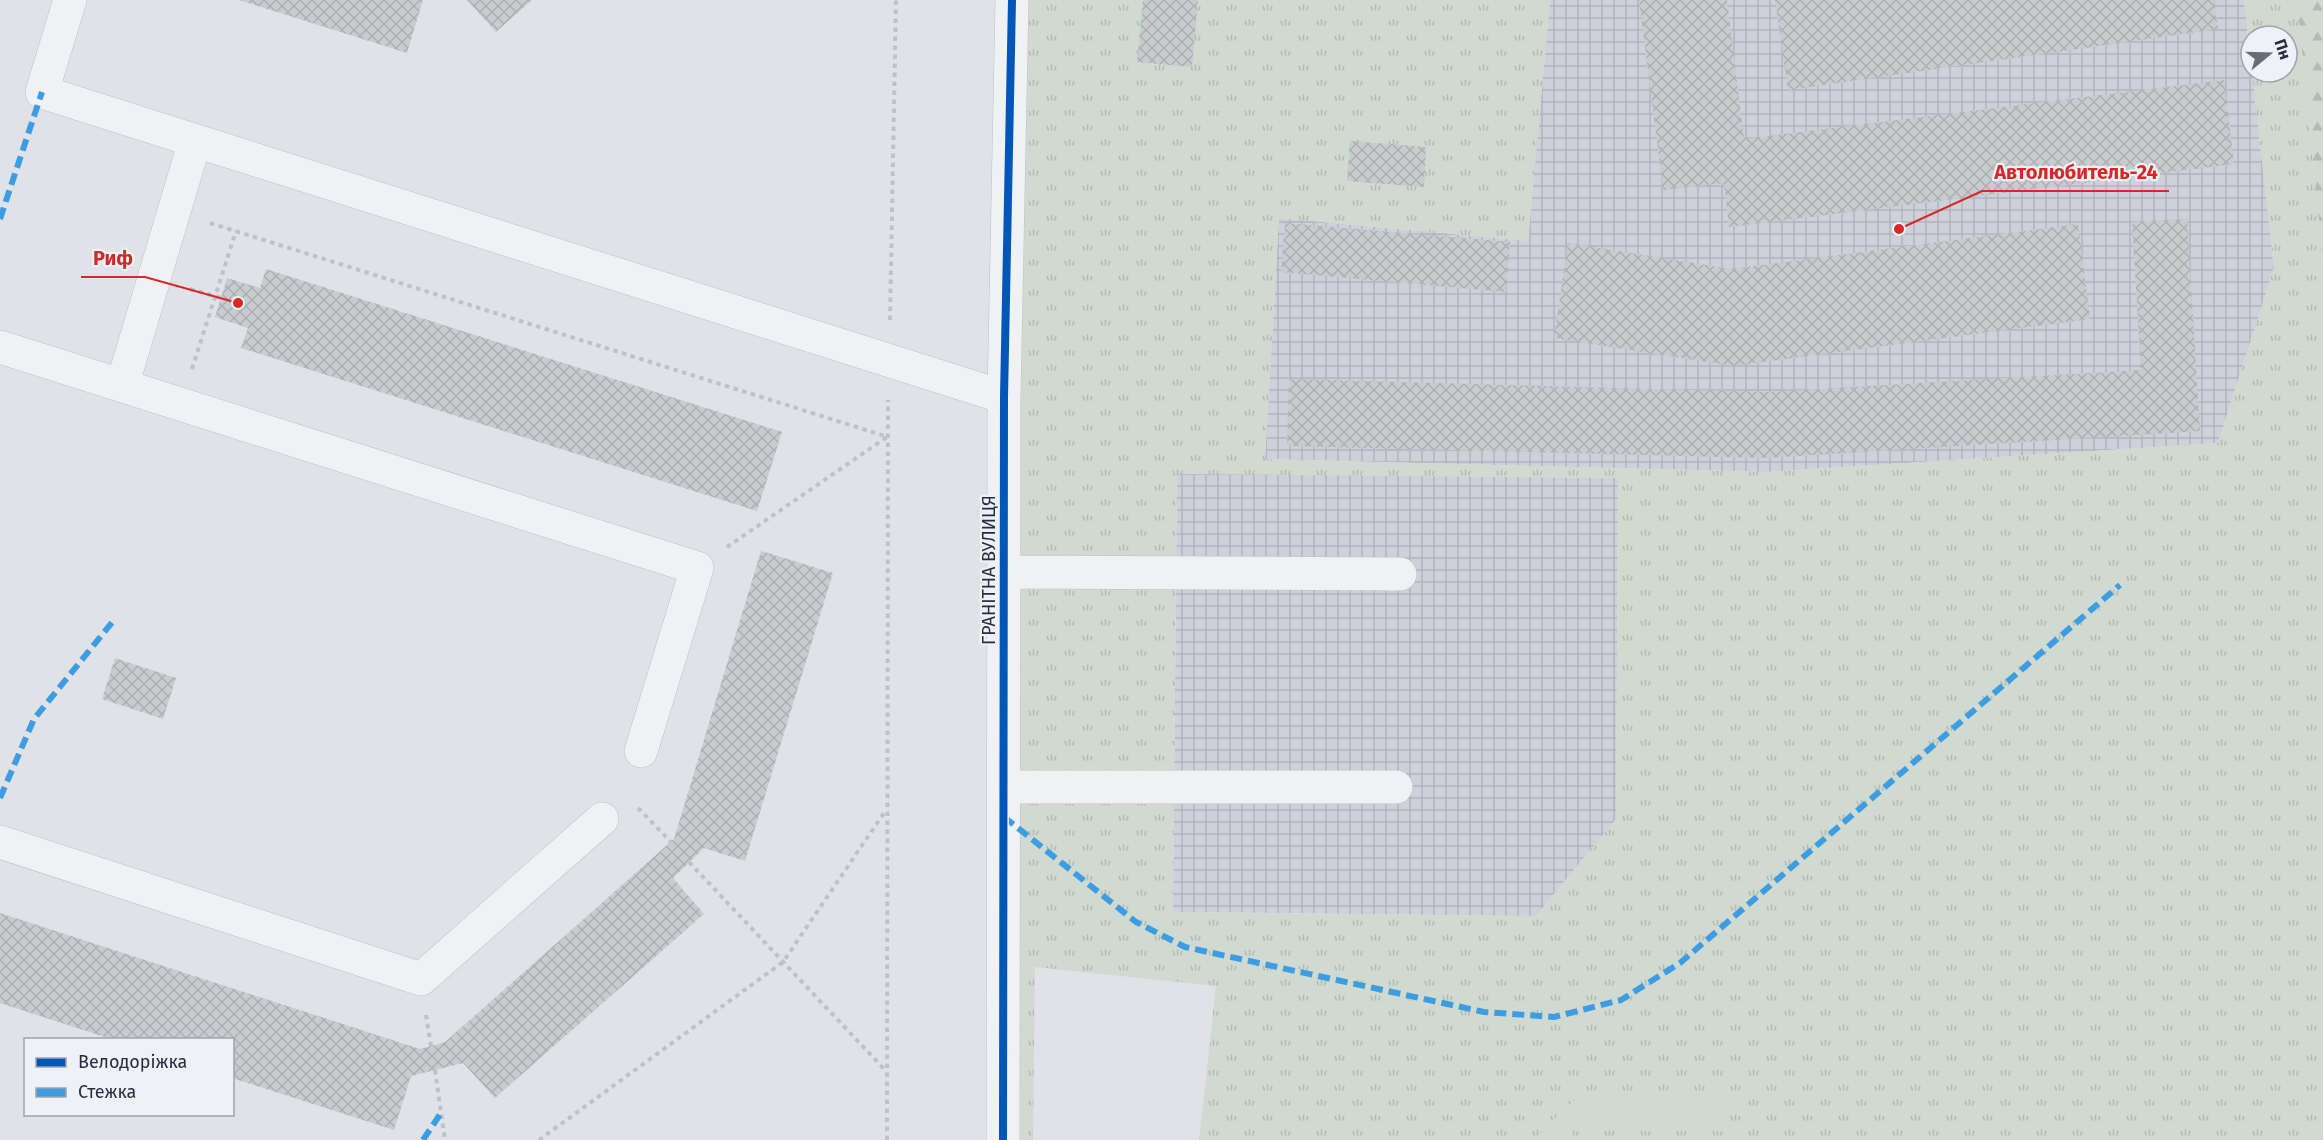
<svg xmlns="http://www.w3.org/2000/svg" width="2323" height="1140" font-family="'Fira Sans',sans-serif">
  <defs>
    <pattern id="industrial-grid" width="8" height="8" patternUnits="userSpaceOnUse" patternTransform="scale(1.5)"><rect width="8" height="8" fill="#ced1da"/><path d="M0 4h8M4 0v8" fill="none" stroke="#b1b4bc"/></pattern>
    <pattern id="grass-tufts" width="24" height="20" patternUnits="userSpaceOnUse" patternTransform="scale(1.5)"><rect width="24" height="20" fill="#d0dad1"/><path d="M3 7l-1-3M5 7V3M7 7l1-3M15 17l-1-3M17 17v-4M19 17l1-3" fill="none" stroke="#b3bbb4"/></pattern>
    <pattern id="forest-firs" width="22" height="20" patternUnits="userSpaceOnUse" patternTransform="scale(1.5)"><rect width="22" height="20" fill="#d0dad1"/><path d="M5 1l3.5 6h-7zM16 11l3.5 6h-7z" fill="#b3bbb4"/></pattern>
    <pattern id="building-cross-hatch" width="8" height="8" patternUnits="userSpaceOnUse" patternTransform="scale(1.5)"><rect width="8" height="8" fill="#c9cbcf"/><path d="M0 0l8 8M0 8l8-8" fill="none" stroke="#adafb3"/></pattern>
  </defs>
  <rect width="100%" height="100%" fill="#e1e2e7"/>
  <path fill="url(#industrial-grid)" d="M 1550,0 L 2244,0 L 2274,268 L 2218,443 L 1767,472 L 1265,459 L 1279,218 L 1528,241 Z
    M 1177,473 L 1618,478 L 1616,819 L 1536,916 L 1173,912 Z"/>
  <path fill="url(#grass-tufts)" fill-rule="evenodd" d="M 1013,0 L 1550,0 L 1528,241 L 1279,218 L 1265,459 L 1767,472 L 2218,443 L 2274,268 L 2252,72 L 2287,72 L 2287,36 L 2251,36 L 2251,60 L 2244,0 L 2297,0 L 2323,263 L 2323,1140 L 1199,1140 L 1216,986 L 1035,967 L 1033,1140 L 1003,1140 ZM 1177,474 L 1618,478 L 1616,819 L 1536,916 L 1173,912 Z"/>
  <path fill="url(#forest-firs)" d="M 2297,0 L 2323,0 L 2323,263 L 2323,262 Z"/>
  <path fill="#d0dad1" d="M 1581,1093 L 1727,1095 L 1727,1131 L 1573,1130 L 1572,1140 L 1533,1140 Z"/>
  <path fill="url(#building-cross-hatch)" d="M 239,0 L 423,0 L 407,53 Z
    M 467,0 L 532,0 L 496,32 Z
    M 1143,0 L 1198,0 L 1192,67 L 1137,62 Z
    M 1639,0 L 1727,0 L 1744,139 L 2224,80 L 2234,164 L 1729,227 L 1724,183 L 1663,190 Z
    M 1775,0 L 2214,0 L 2218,29 L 1788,90 Z
    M 1350,141 L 1426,147 L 1424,187 L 1347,181 Z
    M 2187,219 L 2200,431 L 1767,458 L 1287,446 L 1289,379 L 1768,392 L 2141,370 L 2132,222 Z
    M 1285,223 L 1510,242 L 1506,292 L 1281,272 Z
    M 2078,224 L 2090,319 L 1733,366 L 1554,338 L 1568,243 L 1731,269 Z
    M 266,269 L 782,432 L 757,511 L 241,348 L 248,328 L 215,317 L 227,278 L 260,288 Z
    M 761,551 L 833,573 L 745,861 L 704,848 L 673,878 L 704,914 L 495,1098 L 463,1063 L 411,1076 L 394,1130 L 232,1078 L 232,1040 L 114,1040 L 0,1003 L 0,913 L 420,1049 L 445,1042 L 674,839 Z
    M 115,658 L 176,678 L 163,719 L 102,699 Z"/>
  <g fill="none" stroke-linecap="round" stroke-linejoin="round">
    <defs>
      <path id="minor" d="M 70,0 L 42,92 L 1004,397
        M 0,347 L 697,568 L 641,751
        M 122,386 L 195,141
        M 1004,572 L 1400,574
        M 1004,787 L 1396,787
        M 0,842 L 421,979 L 602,819
        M 1003,1140 L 1004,397 L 1012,0"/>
    </defs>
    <use href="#minor" stroke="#bfc0c5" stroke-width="34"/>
    <path stroke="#c0c1c6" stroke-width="4" stroke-dasharray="4.5 4.5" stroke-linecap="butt" d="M 210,223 L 888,437
      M 190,289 L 221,298
      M 890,320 L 896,0
      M 192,369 L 236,231
      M 727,547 L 887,437
      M 638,808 L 671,842
      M 689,862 L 886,1071
      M 426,1015 L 431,1046
      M 435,1070 L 445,1140
      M 539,1140 L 783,962 L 886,810
      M 887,1140 L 888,400"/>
    <use href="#minor" stroke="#f0f1f3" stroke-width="33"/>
    <path stroke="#3d9de3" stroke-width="6" stroke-dasharray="12 6" stroke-linecap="butt" d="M 0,219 L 42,92
      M 0,798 L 34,719 L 114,620
      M 1004,817 L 1136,922 L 1185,947 L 1484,1012 L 1554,1017 L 1621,1000 L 1680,963 L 2120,585
      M 423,1140 L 441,1113"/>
    <defs>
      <path id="cycleway" d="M 1003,1140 L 1004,397 L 1012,0"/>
    </defs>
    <use href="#cycleway" stroke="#eef1f6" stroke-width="11"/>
    <use href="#cycleway" stroke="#0057b8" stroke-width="8"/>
  </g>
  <g text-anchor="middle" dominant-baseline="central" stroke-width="4.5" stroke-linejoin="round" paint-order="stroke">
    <g font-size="18" fill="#272d40" stroke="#eef1f6">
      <text transform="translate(989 570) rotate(-90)">ГРАНІТНА ВУЛИЦЯ</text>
    </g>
  </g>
  <path fill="none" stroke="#d62828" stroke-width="2" d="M1899 229L1982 191H2169M238 303L145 277H81"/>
  <g fill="#d62828" stroke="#eef1f6" stroke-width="2">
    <circle cx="1899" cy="229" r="6"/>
    <circle cx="238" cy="303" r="6"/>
  </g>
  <g font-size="20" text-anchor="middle" font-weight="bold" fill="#d62828" stroke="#eef1f6" stroke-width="4.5" stroke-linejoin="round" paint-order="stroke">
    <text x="2076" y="179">Автолюбитель-24</text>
    <text x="113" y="265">Риф</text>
  </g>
  <rect x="24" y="1038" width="210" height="78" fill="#eef1f6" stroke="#9ea3ad" stroke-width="1.5"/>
  <rect x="36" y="1058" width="30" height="9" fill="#0057b8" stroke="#9ea3ad" stroke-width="1.5"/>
  <text x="78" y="1068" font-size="18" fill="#272d40">Велодоріжка</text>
  <rect x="36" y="1088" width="30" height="9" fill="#3d9de3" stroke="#9ea3ad" stroke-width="1.5"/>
  <text x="78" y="1098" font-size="18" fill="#272d40">Стежка</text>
  <g transform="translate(2269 54) rotate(71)"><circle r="28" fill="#eef1f6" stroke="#9ea3ad" stroke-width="1.5"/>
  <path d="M0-4.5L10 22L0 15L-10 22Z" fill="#686c7a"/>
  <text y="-9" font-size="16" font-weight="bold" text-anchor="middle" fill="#272d40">Пн</text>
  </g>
</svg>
